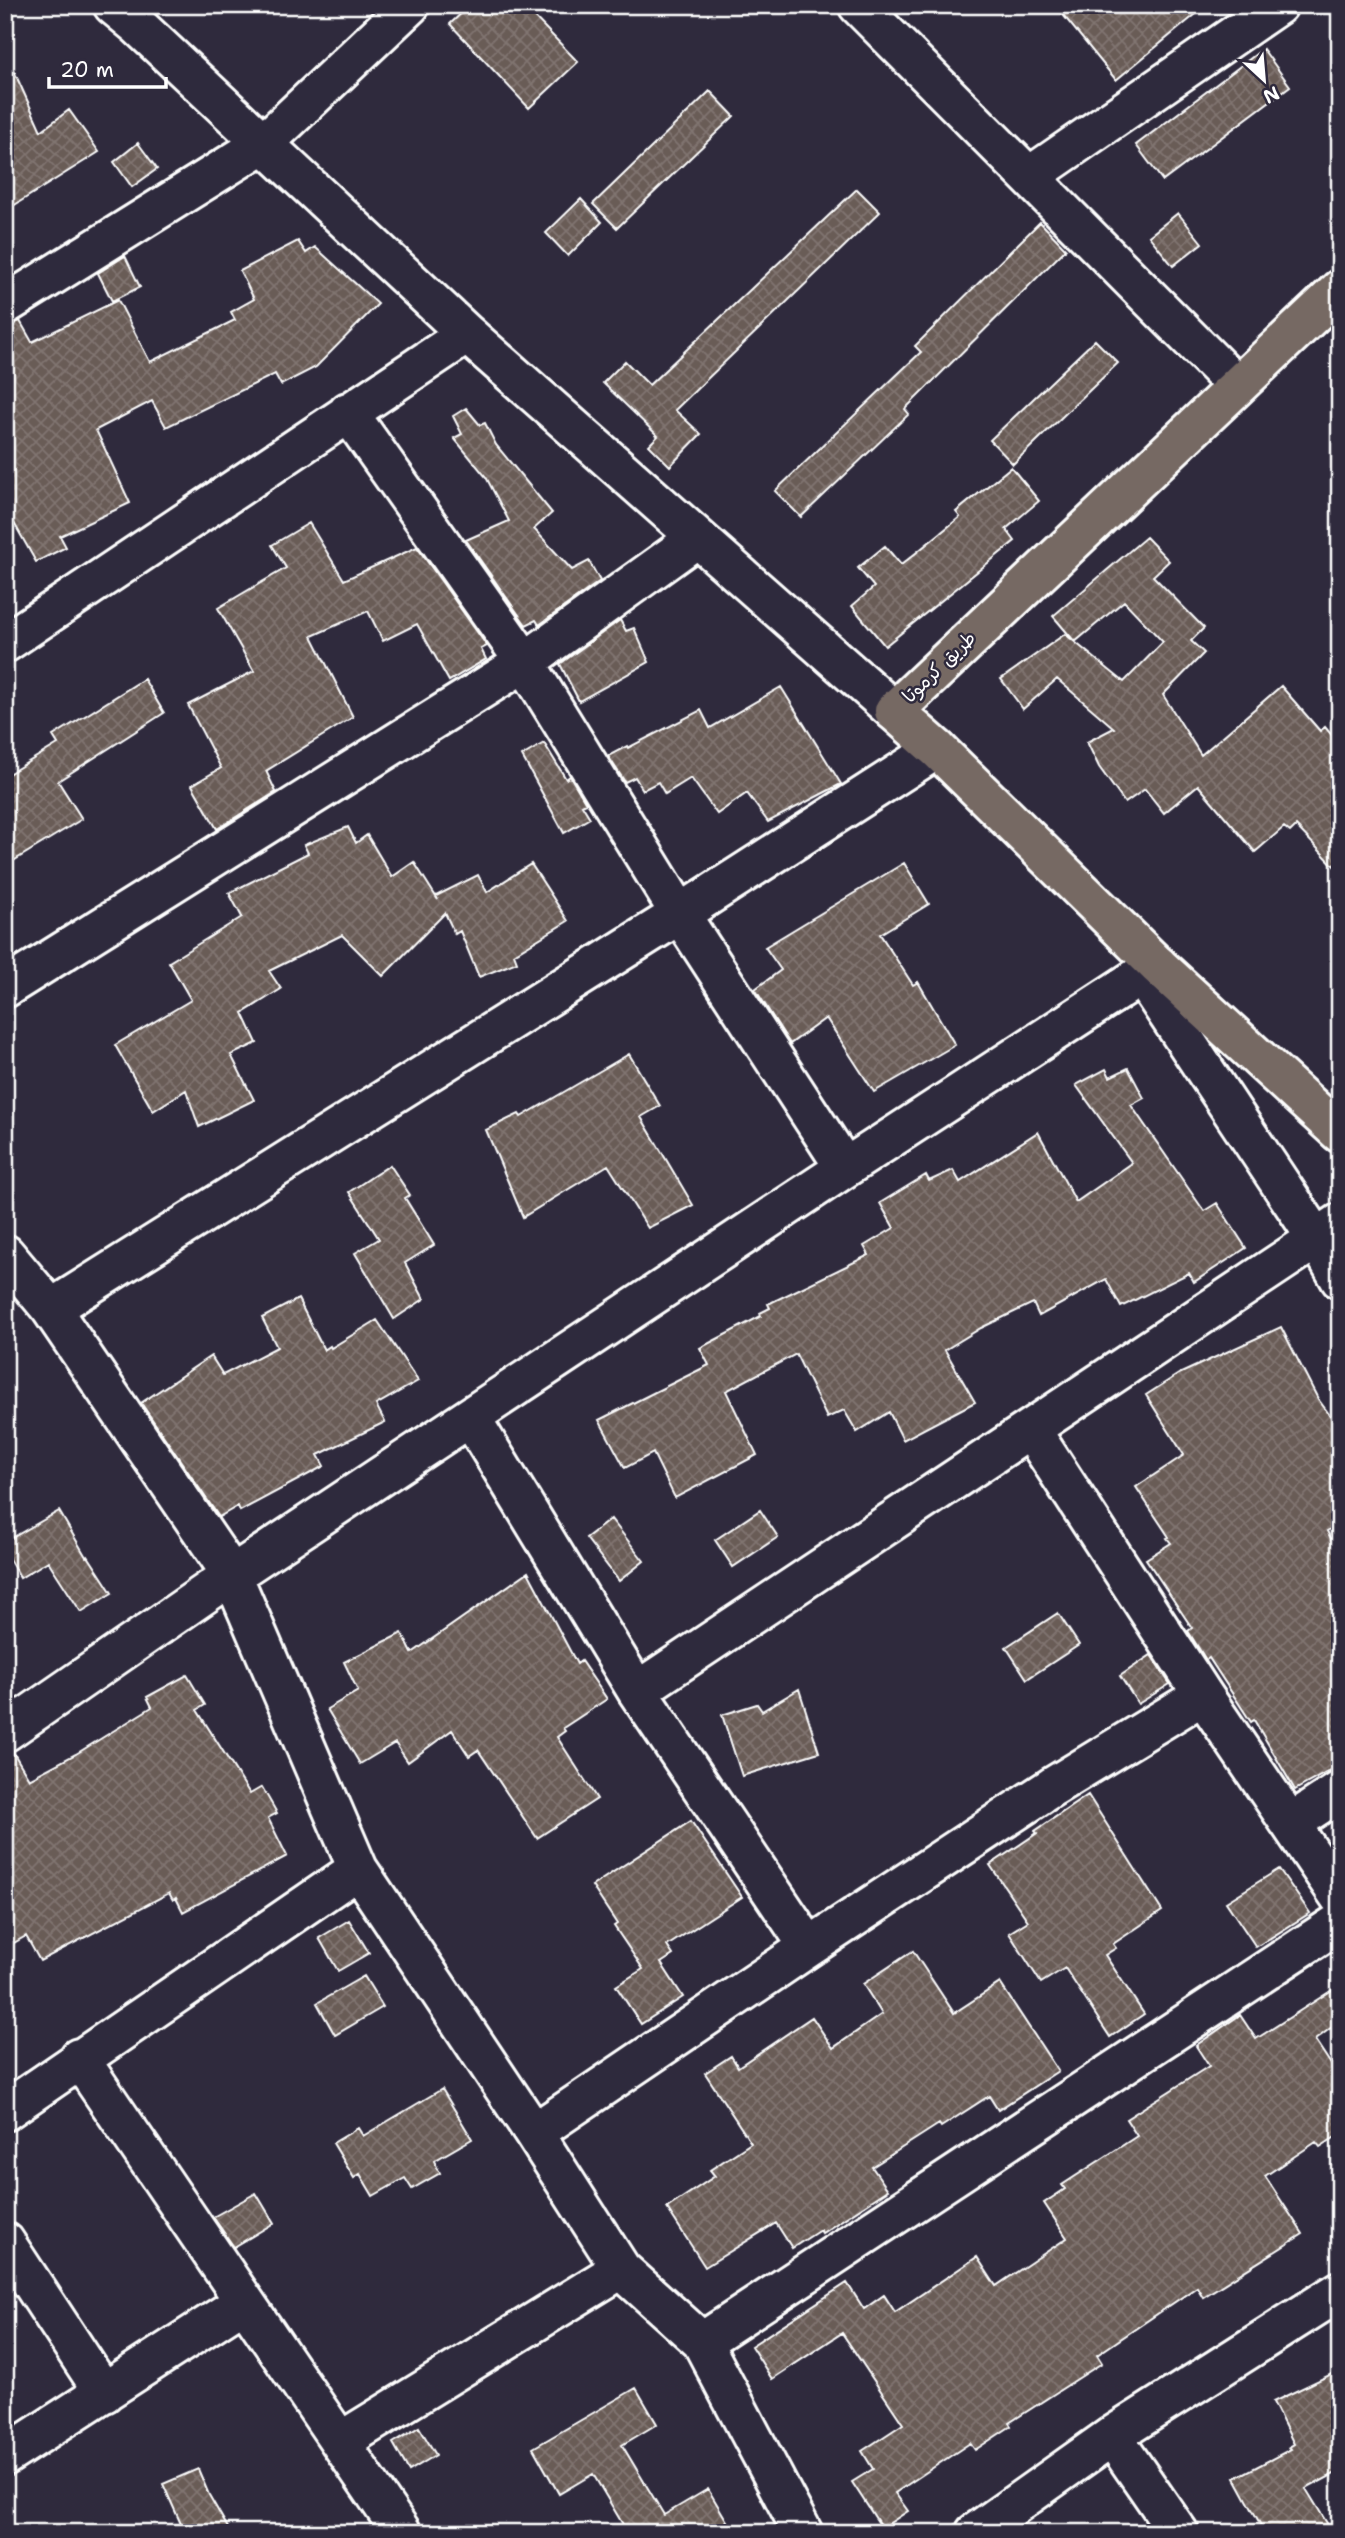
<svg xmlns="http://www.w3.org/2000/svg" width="1345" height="2538" font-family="'Shantell Sans','Playpen Sans Arabic',sans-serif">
  <defs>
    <pattern id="building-cross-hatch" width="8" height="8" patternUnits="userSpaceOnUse" patternTransform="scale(1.75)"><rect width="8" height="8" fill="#695b57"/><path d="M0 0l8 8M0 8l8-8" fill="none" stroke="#807470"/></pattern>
  </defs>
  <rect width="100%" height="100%" fill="#2f2a3d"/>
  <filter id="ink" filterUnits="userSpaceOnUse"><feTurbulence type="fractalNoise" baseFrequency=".0143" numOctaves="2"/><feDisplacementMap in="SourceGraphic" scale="14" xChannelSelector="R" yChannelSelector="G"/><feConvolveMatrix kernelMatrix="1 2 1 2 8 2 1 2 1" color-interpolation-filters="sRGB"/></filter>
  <g filter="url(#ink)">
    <path fill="url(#building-cross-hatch)" stroke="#fff" stroke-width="2" d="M 470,5 L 523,5 L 578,62 L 529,108 L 450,24 Z
      M 1055,5 L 1207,5 L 1116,80 Z
      M 1263,49 L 1290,86 L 1163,181 L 1136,145 Z
      M 5,51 L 41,131 L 69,110 L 99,152 L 5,211 Z
      M 710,91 L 734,116 L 617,228 L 593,204 Z
      M 138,143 L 157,169 L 132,187 L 114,162 Z
      M 857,189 L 880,212 L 675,410 L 701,434 L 670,466 L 649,445 L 658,436 L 603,383 L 625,361 L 649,385 Z
      M 581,199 L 602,222 L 568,256 L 546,233 Z
      M 1178,213 L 1202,243 L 1173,266 L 1149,236 Z
      M 1040,222 L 1066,249 L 905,409 L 909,414 L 801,517 L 775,491 L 921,352 L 915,346 Z
      M 298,241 L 306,253 L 315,247 L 378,304 L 316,367 L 281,385 L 275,374 L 166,427 L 152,401 L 96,430 L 130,503 L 60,536 L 66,547 L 36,562 L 5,507 L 5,327 L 20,321 L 32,342 L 118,300 L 150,362 L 235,320 L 231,312 L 254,299 L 240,271 Z
      M 125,256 L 140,287 L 112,301 L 98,273 Z
      M 1095,340 L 1118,363 L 1013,464 L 990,440 Z
      M 466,408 L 480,425 L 485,423 L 496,445 L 552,513 L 534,529 L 572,570 L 589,561 L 600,581 L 539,625 L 536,620 L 526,625 L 466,540 L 509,521 L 486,477 L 454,438 L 462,434 L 453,416 Z
      M 1011,467 L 1039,501 L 1006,529 L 1015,541 L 885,646 L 852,606 L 874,587 L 858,568 L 885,546 L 901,565 L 960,517 L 956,512 Z
      M 309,523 L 344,580 L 417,547 L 487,646 L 481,649 L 486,659 L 449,681 L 417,624 L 383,641 L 368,611 L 312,636 L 353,717 L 266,771 L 276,792 L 217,829 L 192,785 L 221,768 L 188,705 L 254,671 L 218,608 L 286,568 L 272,545 Z
      M 1146,537 L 1169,561 L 1153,576 L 1204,628 L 1191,641 L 1204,653 L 1163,695 L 1201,755 L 1281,686 L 1320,731 L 1325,727 L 1340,745 L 1340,872 L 1296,826 L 1290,832 L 1284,827 L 1255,852 L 1198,785 L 1164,813 L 1145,789 L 1125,803 L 1099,767 L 1087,742 L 1114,728 L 1057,679 L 1023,709 L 1001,679 L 1065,634 L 1124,682 L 1163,642 L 1124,601 L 1075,642 L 1053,616 Z
      M 620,620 L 626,631 L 634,628 L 649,662 L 579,701 L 560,664 Z
      M 144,679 L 164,713 L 58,781 L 82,819 L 5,866 L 5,776 L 58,744 L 53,736 Z
      M 781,687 L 841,784 L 768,822 L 747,793 L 717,814 L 691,778 L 665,794 L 658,782 L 643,790 L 635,777 L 625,782 L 608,756 L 627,746 L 628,748 L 701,710 L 710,728 Z
      M 544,743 L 566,779 L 570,776 L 586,803 L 582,805 L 590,818 L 564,833 L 522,756 Z
      M 348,827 L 356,843 L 367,835 L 392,877 L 414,862 L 438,900 L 436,896 L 478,875 L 487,892 L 531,864 L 568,921 L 514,954 L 517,962 L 479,977 L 460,931 L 455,934 L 445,913 L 383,976 L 342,935 L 269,971 L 281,989 L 243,1013 L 257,1043 L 231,1055 L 254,1100 L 199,1127 L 186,1090 L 153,1111 L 115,1045 L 191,1000 L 169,962 L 242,917 L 229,893 L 308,853 L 304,845 Z
      M 904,863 L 929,904 L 880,934 L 913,985 L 918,982 L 955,1045 L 874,1092 L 826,1018 L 790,1044 L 755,989 L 781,970 L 765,947 Z
      M 629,1054 L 660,1106 L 641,1117 L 693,1205 L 648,1228 L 608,1165 L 523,1217 L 486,1130 L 519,1114 L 521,1117 Z
      M 1128,1068 L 1144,1098 L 1131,1105 L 1204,1211 L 1217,1203 L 1246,1248 L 1194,1282 L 1189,1273 L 1121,1307 L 1106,1279 L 1039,1316 L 1033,1303 L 981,1328 L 945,1350 L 975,1402 L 903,1440 L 889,1412 L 857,1432 L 844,1410 L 827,1418 L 796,1354 L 726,1391 L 757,1455 L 675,1498 L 653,1453 L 625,1468 L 599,1420 L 709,1365 L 700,1348 L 761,1316 L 760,1313 L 770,1308 L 768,1304 L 869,1255 L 864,1246 L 894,1228 L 880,1203 L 926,1175 L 929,1181 L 953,1170 L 960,1182 L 1038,1132 L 1076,1202 L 1132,1163 L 1076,1085 L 1106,1069 L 1110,1077 Z
      M 390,1165 L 410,1195 L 405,1198 L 434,1245 L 405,1263 L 424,1299 L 394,1319 L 355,1253 L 379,1239 L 349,1192 Z
      M 298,1299 L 324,1350 L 330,1346 L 331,1348 L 377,1320 L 418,1381 L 376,1405 L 385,1422 L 318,1455 L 324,1466 L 240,1511 L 238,1506 L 219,1517 L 141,1403 L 211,1356 L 223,1375 L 277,1347 L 262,1318 Z
      M 1281,1327 L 1318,1399 L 1340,1429 L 1340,1523 L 1327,1531 L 1340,1556 L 1340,1765 L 1295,1790 L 1254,1720 L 1251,1722 L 1209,1658 L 1206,1660 L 1188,1631 L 1192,1628 L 1146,1559 L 1171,1543 L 1167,1538 L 1169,1537 L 1136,1487 L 1184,1455 L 1146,1395 L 1179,1374 Z
      M 760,1510 L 778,1537 L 733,1567 L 715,1540 Z
      M 59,1511 L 86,1557 L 88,1556 L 112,1593 L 81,1612 L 48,1561 L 20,1578 L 5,1552 L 5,1542 Z
      M 611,1519 L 644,1561 L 619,1581 L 586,1538 Z
      M 528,1572 L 577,1664 L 581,1661 L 607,1699 L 563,1728 L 565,1731 L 557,1737 L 597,1799 L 537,1838 L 478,1750 L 469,1756 L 452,1730 L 408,1762 L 395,1743 L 360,1764 L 327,1709 L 358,1691 L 344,1662 L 402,1633 L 412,1653 Z
      M 1058,1613 L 1079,1645 L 1027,1679 L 1006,1647 Z
      M 1151,1655 L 1170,1684 L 1138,1704 L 1120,1676 Z
      M 187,1675 L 205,1705 L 197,1710 L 250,1794 L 262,1787 L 277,1813 L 268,1818 L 287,1856 L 183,1912 L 176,1898 L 173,1900 L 169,1893 L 40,1961 L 26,1936 L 5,1948 L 5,1754 L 13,1752 L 29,1779 L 76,1754 L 152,1707 L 147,1697 Z
      M 799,1689 L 819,1752 L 742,1776 L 722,1715 L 757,1704 L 762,1711 Z
      M 1088,1795 L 1162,1911 L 1113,1944 L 1116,1948 L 1105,1955 L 1144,2014 L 1110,2037 L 1065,1968 L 1041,1983 L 1009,1933 L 1028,1921 L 990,1865 L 1037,1833 L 1035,1831 Z
      M 691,1821 L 742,1897 L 667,1946 L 673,1955 L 661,1963 L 683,1997 L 641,2024 L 616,1986 L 643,1969 L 614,1926 L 617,1924 L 592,1886 Z
      M 1279,1869 L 1310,1913 L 1256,1947 L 1226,1902 Z
      M 349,1920 L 369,1953 L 338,1971 L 319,1938 Z
      M 913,1951 L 954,2013 L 1000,1983 L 1058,2071 L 998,2110 L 989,2096 L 941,2127 L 939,2124 L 872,2167 L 888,2190 L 822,2233 L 820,2230 L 792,2248 L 776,2223 L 705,2267 L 667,2208 L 715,2176 L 710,2170 L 751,2143 L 705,2073 L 731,2056 L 738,2067 L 812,2017 L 833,2048 L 882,2014 L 863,1984 Z
      M 364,1976 L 383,2007 L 335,2035 L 317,2003 Z
      M 1340,1985 L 1340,2021 L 1315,2040 L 1340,2078 L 1340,2134 L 1320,2147 L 1316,2142 L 1265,2176 L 1303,2234 L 1203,2297 L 1197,2287 L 1097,2355 L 1102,2363 L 1009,2423 L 1011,2426 L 975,2450 L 970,2443 L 895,2493 L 908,2511 L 882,2528 L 852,2482 L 873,2469 L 862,2451 L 903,2424 L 842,2333 L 772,2379 L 751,2346 L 847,2283 L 864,2309 L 884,2295 L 895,2312 L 977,2257 L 996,2286 L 1067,2238 L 1044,2203 L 1065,2189 L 1062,2185 L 1137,2136 L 1126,2119 L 1209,2066 L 1196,2046 L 1198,2044 L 1240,2015 L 1256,2039 Z
      M 442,2089 L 472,2139 L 434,2161 L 440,2173 L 412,2189 L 405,2178 L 373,2196 L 360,2174 L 354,2178 L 333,2143 L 358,2128 L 363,2136 Z
      M 256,2193 L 274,2223 L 234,2247 L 213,2217 Z
      M 1340,2370 L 1340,2471 L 1306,2489 L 1333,2533 L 1265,2533 L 1235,2478 L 1291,2449 L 1289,2447 L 1294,2444 L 1273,2402 Z
      M 636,2388 L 657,2424 L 622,2445 L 664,2515 L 708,2489 L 734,2533 L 628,2533 L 593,2474 L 559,2494 L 533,2448 Z
      M 419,2427 L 436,2455 L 409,2471 L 393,2443 Z
      M 198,2469 L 209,2495 L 231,2533 L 185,2533 L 163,2484 Z"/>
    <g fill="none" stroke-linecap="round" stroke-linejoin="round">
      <defs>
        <path id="minor" d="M 113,5 L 136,24 L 467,334 L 894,711
          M 858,5 L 1236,385
          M 1030,176 L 1278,5
          M 5,305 L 263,144 L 410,5
          M 348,412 L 525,662 L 680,914 L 845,1168
          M 5,643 L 467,334
          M 1141,974 L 1317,1239 L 1340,1279
          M 5,988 L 525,662 L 697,538
          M 5,1254 L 51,1309 L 232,1575 L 358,1869 L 534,2133 L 621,2269 L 702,2342 L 803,2533
          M 51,1309 L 680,914 L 937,749
          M 471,1418 L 637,1691 L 809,1947
          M 1031,1430 L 1203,1695 L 1340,1897
          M 637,1691 L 1340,1223
          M 5,1732 L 232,1575 L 845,1168 L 1157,965
          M 1291,1823 L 1340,1791
          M 79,2058 L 402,2533
          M 5,2111 L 358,1869
          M 534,2133 L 809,1947 L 1052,1787 L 1203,1695
          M 5,2242 L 104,2393
          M 702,2342 L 1340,1922
          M 1112,2436 L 1179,2533
          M 340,2442 L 621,2269
          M 5,2456 L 244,2302
          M 975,2533 L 1112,2436 L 1340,2291"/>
        <path id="major" d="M 1340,289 L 894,711 L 937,749 L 1157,965 L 1340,1133"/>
      </defs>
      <use href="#minor" stroke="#fff" stroke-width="44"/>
      <use href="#major" stroke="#fff" stroke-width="44"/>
      <use href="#minor" stroke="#2f2a3d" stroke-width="38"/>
      <use href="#major" stroke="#766964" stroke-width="38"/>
    </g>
  </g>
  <g text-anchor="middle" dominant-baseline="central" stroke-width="5" stroke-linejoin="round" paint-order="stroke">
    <g font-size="19" fill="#fff" stroke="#2f2a3d">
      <text transform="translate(939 667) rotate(-44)">طريق كرموتا</text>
    </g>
  </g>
  <rect width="1345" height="2538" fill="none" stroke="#2f2a3d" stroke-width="28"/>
  <rect x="14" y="14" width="1317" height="2510" fill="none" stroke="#fff" stroke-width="2.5" filter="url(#ink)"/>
  <g transform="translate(1264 80) rotate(154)" stroke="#2f2a3d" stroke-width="5" paint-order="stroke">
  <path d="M0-5L12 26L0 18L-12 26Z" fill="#ffffff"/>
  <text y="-10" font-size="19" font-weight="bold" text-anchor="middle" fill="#ffffff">N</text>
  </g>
  <path d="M49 77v10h117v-10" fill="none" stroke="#ffffff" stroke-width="3.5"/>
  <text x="60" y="77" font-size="21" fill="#ffffff" stroke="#2f2a3d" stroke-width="5" paint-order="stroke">20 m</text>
</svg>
